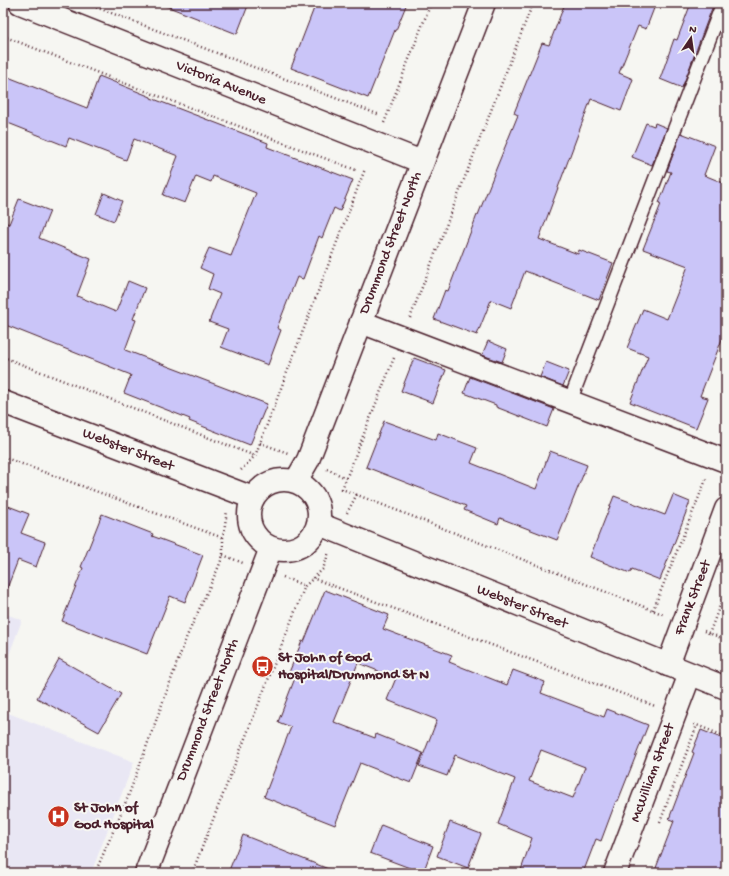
<svg xmlns="http://www.w3.org/2000/svg" width="729" height="876" font-family="'Gochi Hand',sans-serif">
  <rect width="100%" height="100%" fill="#f6f6f2"/>
  <filter id="ink" filterUnits="userSpaceOnUse"><feTurbulence type="fractalNoise" baseFrequency=".025" numOctaves="2"/><feDisplacementMap in="SourceGraphic" scale="8" xChannelSelector="R" yChannelSelector="G"/><feConvolveMatrix kernelMatrix="1 2 1 2 8 2 1 2 1" color-interpolation-filters="sRGB"/></filter>
  <g filter="url(#ink)">
    <path fill="#e9e7f4" d="M 3,613 L 22,620 L 3,671 Z
      M 3,711 L 134,762 L 91,873 L 3,873 Z"/>
    <path fill="#cac5f8" stroke="#4a1f2b" fill-rule="evenodd" d="M 162,3 L 249,3 L 237,34 L 161,4 Z
      M 316,3 L 407,3 L 396,30 L 395,30 L 368,98 L 291,68 Z
      M 565,3 L 656,3 L 646,29 L 638,26 L 619,73 L 633,79 L 621,111 L 591,99 L 539,239 L 578,254 L 579,250 L 613,263 L 599,300 L 525,271 L 511,308 L 491,300 L 477,335 L 434,319 L 445,290 L 448,291 L 477,215 L 478,215 L 496,169 L 518,115 L 514,113 L 542,43 L 549,45 Z
      M 691,3 L 714,3 L 682,88 L 660,79 L 674,39 L 677,40 Z
      M 3,75 L 87,108 L 99,76 L 151,97 L 151,98 L 268,143 L 267,147 L 353,180 L 340,211 L 334,208 L 322,238 L 319,236 L 303,279 L 297,277 L 277,328 L 281,330 L 268,365 L 221,347 L 228,329 L 209,322 L 220,294 L 208,289 L 213,274 L 200,268 L 209,248 L 231,256 L 256,193 L 213,176 L 211,182 L 196,176 L 185,203 L 163,195 L 178,156 L 134,139 L 126,160 L 69,138 L 66,146 L 3,121 Z
      M 646,123 L 654,126 L 655,123 L 667,128 L 652,165 L 632,157 Z
      M 681,133 L 715,146 L 704,175 L 726,184 L 726,329 L 700,396 L 708,398 L 696,428 L 630,402 L 648,356 L 627,348 L 643,309 L 667,319 L 688,266 L 643,249 L 661,204 L 659,203 L 671,172 L 667,171 Z
      M 104,193 L 122,201 L 114,221 L 96,214 Z
      M 19,199 L 50,211 L 39,238 L 91,259 L 77,296 L 116,312 L 128,281 L 145,288 L 133,319 L 136,320 L 125,350 L 267,404 L 250,445 L 189,421 L 190,419 L 124,393 L 131,375 L 3,324 L 3,221 L 9,224 Z
      M 488,341 L 507,349 L 502,362 L 482,355 Z
      M 414,358 L 446,370 L 433,403 L 401,391 Z
      M 546,362 L 569,371 L 563,386 L 540,377 Z
      M 470,377 L 554,409 L 547,427 L 496,407 L 496,405 L 464,393 Z
      M 384,421 L 436,440 L 438,433 L 477,448 L 471,463 L 536,489 L 550,451 L 587,465 L 557,540 L 500,518 L 498,524 L 464,510 L 466,506 L 366,467 Z
      M 673,495 L 690,502 L 660,580 L 632,569 L 630,573 L 590,557 L 614,496 L 665,515 Z
      M 3,504 L 29,514 L 21,533 L 45,542 L 36,567 L 18,560 L 4,596 L 3,595 Z
      M 102,514 L 153,534 L 152,536 L 203,555 L 185,602 L 170,596 L 147,654 L 62,621 L 83,568 L 81,567 Z
      M 325,590 L 389,615 L 383,629 L 452,655 L 449,662 L 507,685 L 513,670 L 545,682 L 541,693 L 604,717 L 607,709 L 648,725 L 618,801 L 616,801 L 601,841 L 596,839 L 583,873 L 520,873 L 532,838 L 498,824 L 515,779 L 455,755 L 447,776 L 419,766 L 437,720 L 387,700 L 396,678 L 358,663 L 334,722 L 375,738 L 376,734 L 423,753 L 411,783 L 360,763 L 335,825 L 264,797 L 291,727 L 278,722 L 295,678 L 288,675 L 302,641 L 304,642 ZM 541,750 L 585,767 L 573,798 L 529,781 Z
      M 59,659 L 121,694 L 99,732 L 37,698 Z
      M 701,730 L 726,740 L 726,873 L 654,873 L 674,821 L 669,819 L 694,753 L 692,752 Z
      M 450,822 L 481,834 L 468,868 L 437,856 Z
      M 381,825 L 433,846 L 423,873 L 370,853 Z
      M 243,835 L 336,872 L 336,873 L 228,873 Z"/>
    <g fill="none" stroke-linecap="round" stroke-linejoin="round">
      <defs>
        <path id="service" d="M 570,401 L 723,3"/>
        <path id="minor" d="M 20,3 L 422,162
          M 361,322 L 726,461
          M 668,665 L 726,509
          M 615,873 L 690,674"/>
        <path id="tertiary" d="M 3,402 L 253,498
          M 319,524 L 726,688"/>
        <path id="secondary" d="M249 515a35 35 0 1 1 70 0a35 35 0 1 1-70 0Z
          M 296,481 L 308,460 L 484,3
          M 146,873 L 271,548"/>
      </defs>
      <use href="#service" stroke="#4a1f2b" stroke-width="16"/>
      <use href="#minor" stroke="#4a1f2b" stroke-width="25"/>
      <use href="#tertiary" stroke="#4a1f2b" stroke-width="25"/>
      <use href="#secondary" stroke="#4a1f2b" stroke-width="25"/>
      <path stroke="#4a1f2b" stroke-width="2.5" stroke-dasharray="1 3" stroke-linecap="butt" d="M 85,3 L 380,115
        M 3,36 L 137,88 L 356,170
        M 384,123 L 431,3
        M 410,318 L 533,3
        M 3,357 L 255,456
        M 394,358 L 342,489 L 665,615
        M 723,437 L 726,429
        M 260,443 L 288,453
        M 3,457 L 223,538
        M 327,469 L 346,478
        M 241,470 L 255,456 L 365,169
        M 347,513 L 357,494
        M 223,555 L 243,563
        M 283,577 L 305,586
        M 312,578 L 655,706
        M 653,610 L 707,477
        M 704,631 L 726,640
        M 709,634 L 726,589
        M 694,724 L 726,737
        M 660,822 L 697,725
        M 95,873 L 128,797 L 187,636 L 219,566 L 223,555 L 223,538 L 227,511
        M 192,873 L 305,586 L 323,569 L 329,552"/>
      <use href="#service" stroke="#f6f6f2" stroke-width="13"/>
      <use href="#minor" stroke="#f6f6f2" stroke-width="22"/>
      <use href="#tertiary" stroke="#f6f6f2" stroke-width="22"/>
      <use href="#secondary" stroke="#f6f6f2" stroke-width="22"/>
    </g>
  </g>
  <defs>
    <symbol id="bus-disc" viewBox="-11 -11 22 22"><circle r="9.5" fill="#c8321e" stroke="#f6f6f2"/><path d="M-5-6H5V4H4V6H2V4H-2V6H-4V4H-5ZM-3.5-4V0h7V-4ZM-3.5 1.2v1.5H-2V1.2ZM2 1.2v1.5H3.5V1.2Z" fill="#fff"/></symbol>
    <symbol id="hospital-disc" viewBox="-11 -11 22 22"><circle r="9.5" fill="#c8321e" stroke="#f6f6f2"/><path d="M-5-5h3v3.5h4V-5h3V5h-3V1.5h-4V5h-3Z" fill="#fff"/></symbol>
  </defs>
  <g fill-rule="evenodd">
    <use href="#bus-disc" x="250" y="654" width="25" height="25"/>
    <use href="#hospital-disc" x="46" y="804" width="25" height="25"/>
  </g>
  <g text-anchor="middle" dominant-baseline="central" stroke-width="4" stroke-linejoin="round" paint-order="stroke">
    <g font-size="15" fill="#4a1f2b" stroke="#f6f6f2">
      <text transform="translate(221 83) rotate(22)">Victoria Avenue</text>
      <text transform="translate(391 243) rotate(-69)">Drummond Street North</text>
      <text transform="translate(128 450) rotate(21)">Webster Street</text>
      <text transform="translate(693 598) rotate(-69)">Frank Street</text>
      <text transform="translate(522 607) rotate(22)">Webster Street</text>
      <text transform="translate(208 710) rotate(-69)">Drummond Street North</text>
      <text transform="translate(653 773) rotate(-70)">McWilliam Street</text>
    </g>
    <g font-size="15" font-weight="bold" fill="#4a1f2b" stroke="#f6f6f2" text-anchor="start">
      <text x="278" y="658">St John of God<tspan x="278" dy="17">Hospital/Drummond St N</tspan></text>
      <text x="74" y="808">St John of<tspan x="74" dy="17">God Hospital</tspan></text>
    </g>
  </g>
  <rect width="729" height="876" fill="none" stroke="#f6f6f2" stroke-width="16"/>
  <rect x="8" y="8" width="713" height="860" fill="none" stroke="#4a1f2b" stroke-width="1.5" filter="url(#ink)"/>
  <g transform="translate(691 38) rotate(13)" stroke="#f6f6f2" stroke-width="3" paint-order="stroke">
  <path d="M0-3L7 15L0 10L-7 15Z" fill="#4a1f2b"/>
  <text y="-6" font-size="11" font-weight="bold" text-anchor="middle" fill="#4a1f2b">N</text>
  </g>
</svg>
